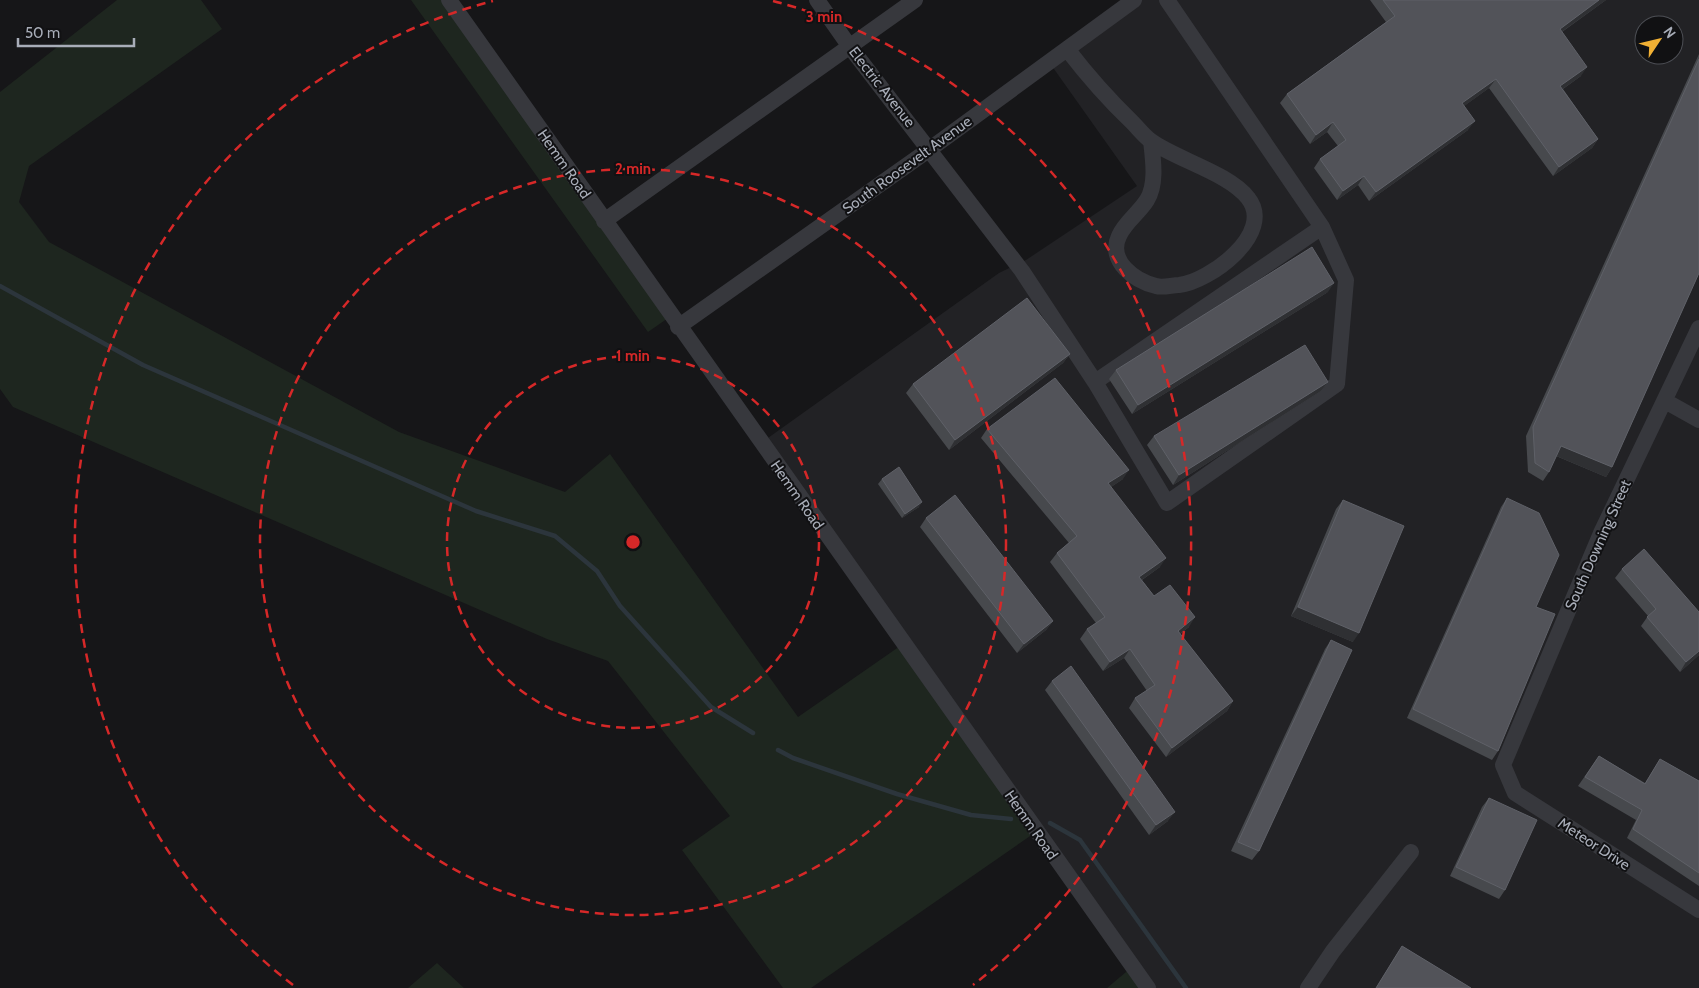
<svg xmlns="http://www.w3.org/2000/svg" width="1699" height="988" font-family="Cabin,sans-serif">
  <rect width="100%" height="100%" fill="#161618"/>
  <path fill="#222225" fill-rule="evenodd" d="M 1134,0 L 1699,0 L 1699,988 L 1149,988 L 761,443 L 999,273 L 1026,260 L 1137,186 L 1049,62 ZM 1644,25 L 1674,25 L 1674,55 L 1644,55 Z"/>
  <path fill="#1e261f" d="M 117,0 L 201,0 L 222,29 L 29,166 L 19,202 L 49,242 L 399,432 L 565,492 L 610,454 L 798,717 L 903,644 L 1036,832 L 811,988 L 783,988 L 682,850 L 730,816 L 608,661 L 547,639 L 13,407 L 0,389 L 0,92 Z
    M 411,0 L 449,0 L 671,316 L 648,332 Z
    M 437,963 L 464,988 L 408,988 Z
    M 1132,967 L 1148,988 L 1107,988 Z"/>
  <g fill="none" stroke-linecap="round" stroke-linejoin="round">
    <path stroke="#2c353c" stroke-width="4.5" d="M 0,286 L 143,365 L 476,511 L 555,536 L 597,571 L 620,606 L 711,707 L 753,733
      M 778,750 L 793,758 L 897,794 L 971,815 L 1011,819
      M 1050,823 L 1080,840 L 1186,988"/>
    <path stroke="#37383d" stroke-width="16" d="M 449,0 L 1148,988
      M 817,0 L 850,47 L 1022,271 L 1095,382 L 1322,227 L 1167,0
      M 1067,49 C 1087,75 1108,99 1132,122 C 1138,128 1144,136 1151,141 C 1175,159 1229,173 1248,198 C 1276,233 1209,282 1179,285 C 1172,285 1163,288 1156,286 C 1135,281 1107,261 1119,236 C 1125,222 1139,213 1147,200 C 1157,184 1153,159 1151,141
      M 604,221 L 915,0
      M 678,327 L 930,149 L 1134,0
      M 1699,328 L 1601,533 L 1503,765 L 1515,793 L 1699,910
      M 1095,382 L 1167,503 L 1337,384 L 1346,280 L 1322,227
      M 1665,401 L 1699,420
      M 1308,988 L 1333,951 L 1411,852"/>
  </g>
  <path fill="#47494d" d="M 1370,0 L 1606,0 L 1562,32 L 1581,76 L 1563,89 L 1598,139 L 1592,148 L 1553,176 L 1489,88 L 1464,106 L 1468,130 L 1369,201 L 1358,185 L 1337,200 L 1314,168 L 1320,159 L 1338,146 L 1327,132 L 1310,144 L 1280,103 L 1287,94 L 1386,22 Z
    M 1699,54 L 1699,273 L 1612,467 L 1606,477 L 1556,456 L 1549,472 L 1543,481 L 1528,472 L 1526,436 Z
    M 1328,292 L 1132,414 L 1109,379 L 1116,370 Z
    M 1070,354 L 1063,363 L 949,450 L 906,393 L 913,384 Z
    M 1328,382 L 1321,391 L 1173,485 L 1147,445 L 1154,436 Z
    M 987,429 L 1123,479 L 1111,487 L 1160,567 L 1142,580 L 1154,596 L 1189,627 L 1180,634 L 1233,701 L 1227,711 L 1166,757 L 1129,708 L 1135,698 L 1147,691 L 1124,658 L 1103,671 L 1080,639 L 1087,629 L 1096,623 L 1050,562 L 1057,553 L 1069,543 L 981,438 Z
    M 882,479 L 919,507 L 902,518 L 878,484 Z
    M 1507,498 L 1536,607 L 1498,751 L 1492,760 L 1407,718 L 1501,507 Z
    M 1343,500 L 1353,642 L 1291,616 L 1336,509 Z
    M 926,518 L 1053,621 L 1046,630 L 1017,653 L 920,527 Z
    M 1622,569 L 1699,612 L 1699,655 L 1680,672 L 1641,626 L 1648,616 L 1615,578 Z
    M 1331,640 L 1259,851 L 1252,860 L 1231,851 L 1325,649 Z
    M 1052,681 L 1168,821 L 1149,835 L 1045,690 Z
    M 1599,756 L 1645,783 L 1660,759 L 1699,781 L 1699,886 L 1627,838 L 1636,820 L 1578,786 Z
    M 1489,798 L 1505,890 L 1499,899 L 1450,876 L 1482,807 Z
    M 1402,946 L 1471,988 L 1376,988 Z"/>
  <path fill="#2f3033" d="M 1599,0 L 1606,0 L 1553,38 L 1560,29 Z
    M 1587,67 L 1581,76 L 1554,95 L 1560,86 Z
    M 1496,79 L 1489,88 L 1456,112 L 1462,103 Z
    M 1475,121 L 1468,130 L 1369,201 L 1376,192 Z
    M 1333,122 L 1327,132 L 1310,144 L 1316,135 Z
    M 1598,139 L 1592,148 L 1553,176 L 1559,167 Z
    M 1364,176 L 1358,185 L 1337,200 L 1343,191 Z
    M 1334,283 L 1328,292 L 1132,414 L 1138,405 Z
    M 1070,354 L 1063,363 L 949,450 L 955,440 Z
    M 1328,382 L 1321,391 L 1173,485 L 1179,475 Z
    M 1561,446 L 1612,467 L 1606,477 L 1554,455 Z
    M 1129,470 L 1123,479 L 1102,493 L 1108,483 Z
    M 922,502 L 919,507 L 902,518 L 905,514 Z
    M 1166,558 L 1160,567 L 1133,586 L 1139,577 Z
    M 1298,607 L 1359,633 L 1353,642 L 1291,616 Z
    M 1195,617 L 1189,627 L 1171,640 L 1178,631 Z
    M 1053,621 L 1046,630 L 1017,653 L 1024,644 Z
    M 1130,649 L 1124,658 L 1103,671 L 1110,662 Z
    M 1699,651 L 1699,655 L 1680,672 L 1686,662 Z
    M 1233,701 L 1227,711 L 1166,757 L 1172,748 Z
    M 1175,812 L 1168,821 L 1149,835 L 1156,825 Z"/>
  <path fill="#525359" stroke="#5f6168" d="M 1383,0 L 1599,0 L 1560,29 L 1587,67 L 1560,86 L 1598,139 L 1559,167 L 1496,79 L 1462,103 L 1475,121 L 1376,192 L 1364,176 L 1343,191 L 1320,159 L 1346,140 L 1333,122 L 1316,135 L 1287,94 L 1395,16 Z
    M 1699,59 L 1699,273 L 1612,467 L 1561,446 L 1549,472 L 1535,463 L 1533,427 Z
    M 1312,247 L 1334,283 L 1138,405 L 1116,370 Z
    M 1027,298 L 1070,354 L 955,440 L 913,384 Z
    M 1305,345 L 1328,382 L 1179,475 L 1154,436 Z
    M 1055,378 L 1129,470 L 1108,483 L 1166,558 L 1139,577 L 1154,596 L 1170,585 L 1195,617 L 1178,631 L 1233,701 L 1172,748 L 1135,698 L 1155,685 L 1130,649 L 1110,662 L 1087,629 L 1105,617 L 1057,553 L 1077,536 L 987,429 Z
    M 899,467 L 922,502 L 905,514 L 882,479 Z
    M 955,495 L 1053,621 L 1024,644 L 926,518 Z
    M 1507,498 L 1539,513 L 1559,555 L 1536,607 L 1555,614 L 1498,751 L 1413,709 Z
    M 1343,500 L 1404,526 L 1359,633 L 1298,607 Z
    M 1644,549 L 1699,612 L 1699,651 L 1686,662 L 1647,617 L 1656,609 L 1622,569 Z
    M 1331,640 L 1352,650 L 1259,851 L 1238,842 Z
    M 1071,666 L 1175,812 L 1156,825 L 1052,681 Z
    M 1599,756 L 1645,784 L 1660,759 L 1699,781 L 1699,873 L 1633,829 L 1642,810 L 1585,777 Z
    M 1489,798 L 1537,820 L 1505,890 L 1456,867 Z
    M 1402,946 L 1471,988 L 1376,988 Z"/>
  <g fill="none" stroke="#d62828" stroke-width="2.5" stroke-dasharray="9 6">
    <circle cx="633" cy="542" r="186"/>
    <circle cx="633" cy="542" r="373"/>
    <path d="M293 985A559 559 0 0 1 493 1M773 1A559 559 0 0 1 973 985"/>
  </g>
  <g text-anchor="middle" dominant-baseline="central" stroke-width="4" stroke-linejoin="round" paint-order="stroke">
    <g font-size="15" fill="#a8adb8" stroke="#111113">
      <text transform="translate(882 87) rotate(52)">Electric Avenue</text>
      <text transform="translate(564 164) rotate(55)">Hemm Road</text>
      <text transform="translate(907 165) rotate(-36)">South Roosevelt Avenue</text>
      <text transform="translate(797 495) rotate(55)">Hemm Road</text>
      <text transform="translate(1598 545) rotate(-66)">South Downing Street</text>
      <text transform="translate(1031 825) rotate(55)">Hemm Road</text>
      <text transform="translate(1594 844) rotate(33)">Meteor Drive</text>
    </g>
  </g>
  <circle cx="633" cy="542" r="8" fill="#d62828" stroke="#111113" stroke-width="2.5"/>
  <g font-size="15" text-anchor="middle" font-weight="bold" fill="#d62828" stroke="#111113" stroke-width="4" stroke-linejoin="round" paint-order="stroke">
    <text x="824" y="22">3 min</text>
    <text x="633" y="174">2 min</text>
    <text x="633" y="361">1 min</text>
  </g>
  <g transform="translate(1659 40) rotate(55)"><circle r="24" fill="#111113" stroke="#4d4f55"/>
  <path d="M0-4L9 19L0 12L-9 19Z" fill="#f2b134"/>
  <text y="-8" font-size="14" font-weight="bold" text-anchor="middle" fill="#a8adb8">N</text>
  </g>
  <path d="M18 38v8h116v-8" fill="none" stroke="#a8adb8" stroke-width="2.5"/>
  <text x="25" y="38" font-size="15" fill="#a8adb8" stroke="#111113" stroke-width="4" paint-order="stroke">50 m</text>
</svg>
